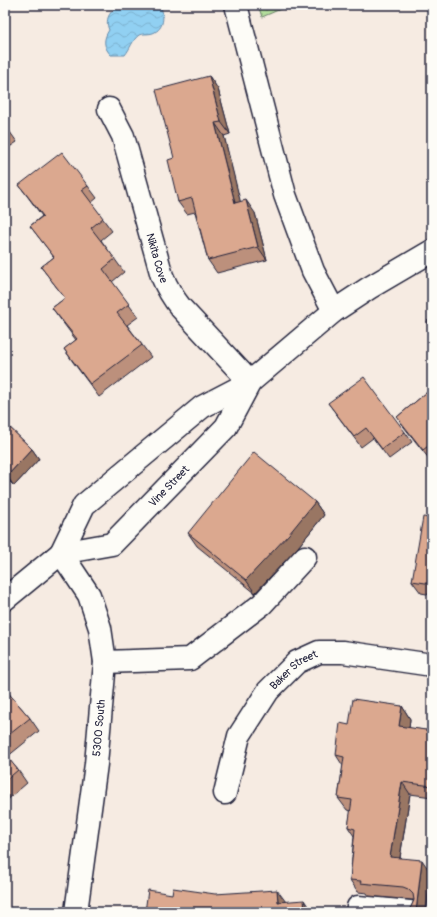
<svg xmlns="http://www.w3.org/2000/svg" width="437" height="917" font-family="Pangolin,sans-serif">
  <defs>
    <pattern id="grass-dots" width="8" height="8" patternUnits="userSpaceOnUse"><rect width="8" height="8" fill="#b2dd9b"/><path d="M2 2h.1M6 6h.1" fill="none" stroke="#99bd86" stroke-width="1.8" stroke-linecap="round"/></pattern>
    <pattern id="water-waves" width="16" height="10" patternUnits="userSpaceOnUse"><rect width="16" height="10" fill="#91d0f2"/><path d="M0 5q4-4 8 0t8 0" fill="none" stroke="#7db2d0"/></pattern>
  </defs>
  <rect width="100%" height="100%" fill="#f6ebe2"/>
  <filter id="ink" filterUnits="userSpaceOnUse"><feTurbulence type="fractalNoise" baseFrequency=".025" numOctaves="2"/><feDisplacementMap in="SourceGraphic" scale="8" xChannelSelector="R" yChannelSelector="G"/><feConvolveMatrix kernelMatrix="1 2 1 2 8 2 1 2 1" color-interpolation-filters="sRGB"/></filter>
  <g filter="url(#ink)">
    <path fill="url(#grass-dots)" stroke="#6a806b" d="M 258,5 L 290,5 L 262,17 Z"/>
    <path fill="url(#water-waves)" stroke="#658aa9" d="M 122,5 L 132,8 L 135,5 L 160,5 C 164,13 165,27 155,32 C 150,35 144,33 139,35 C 133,39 130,49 125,55 L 111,55 C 103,47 103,39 109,30 C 104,18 111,9 122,5 Z"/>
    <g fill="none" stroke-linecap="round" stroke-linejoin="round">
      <defs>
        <g id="minor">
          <path d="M 236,5 L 285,195 L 313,271 L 334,311"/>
          <path id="s1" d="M 109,109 L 123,136 L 162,276 C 167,288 173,298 181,308 L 250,382"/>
          <path d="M 5,599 L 61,553"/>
          <path d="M 105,662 L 190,659 L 262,604 L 305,557"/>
          <path id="s2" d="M 225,793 L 239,736 L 268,691 L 297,662 L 319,652 L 343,652 L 432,665"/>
          <path d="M 357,912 L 358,907 L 410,912"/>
        </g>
        <g id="major">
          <path d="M 61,553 L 84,505 L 202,407 L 250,382 L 334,311 L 369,288 L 432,251"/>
          <path d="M 61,553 L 89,595 L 100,628 L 105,662 L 96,764 L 76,912"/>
          <path id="s3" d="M 61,553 L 112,544 L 226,427 L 250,382"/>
        </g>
      </defs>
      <use href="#minor" stroke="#22223b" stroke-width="25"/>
      <use href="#major" stroke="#22223b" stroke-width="25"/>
      <use href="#minor" stroke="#fdfcf7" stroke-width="22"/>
      <use href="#major" stroke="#fdfcf7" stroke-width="22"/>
    </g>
    <path fill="#bc907b" stroke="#22223b" d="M 209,76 L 218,89 L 230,134 L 224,136 L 240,202 L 255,213 L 267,260 L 217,273 L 208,260 L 195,212 L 187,214 L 178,202 L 174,158 Z
      M 5,125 L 17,142 L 5,150 Z
      M 19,185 L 88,186 L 97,198 L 91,203 L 112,231 L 101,240 L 124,272 L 112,282 L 138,317 L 127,325 L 151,357 L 99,397 L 73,362 L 64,349 L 76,340 L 52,308 L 65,298 L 41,267 L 54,257 L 30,226 L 42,216 Z
      M 432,388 L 432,459 L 430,460 L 404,427 L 397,417 Z
      M 328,403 L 405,432 L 412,442 L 389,459 L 373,438 L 361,447 Z
      M 5,423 L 32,449 L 39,459 L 14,486 L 5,477 Z
      M 315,502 L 324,515 L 298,547 L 255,593 L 197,546 L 188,533 Z
      M 432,518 L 432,595 L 421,593 L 412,581 Z
      M 5,689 L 30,718 L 39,731 L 7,757 L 18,770 L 27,783 L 5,802 Z
      M 402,706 L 410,719 L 409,728 L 432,731 L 432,797 L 410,794 L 400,858 L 431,873 L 426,912 L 401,912 L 407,911 L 411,907 L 414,900 L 412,900 L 369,896 L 367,893 L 358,892 L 350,880 L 354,836 L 348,827 L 351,811 L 347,810 L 338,798 L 343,766 L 336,755 L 349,725 Z"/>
    <path fill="#997664" stroke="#22223b" d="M 209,76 L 218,89 L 230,134 L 221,122 Z
      M 215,123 L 224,136 L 244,216 L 235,203 Z
      M 246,200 L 255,213 L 267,260 L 258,247 Z
      M 32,449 L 39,459 L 14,486 L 7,476 Z
      M 315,502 L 324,515 L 298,547 L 255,593 L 246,580 Z
      M 402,706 L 410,719 L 408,739 L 399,726 Z
      M 402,782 L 410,794 L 398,870 L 390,857 Z
      M 422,860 L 431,873 L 426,912 L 416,912 Z
      M 277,890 L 286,902 L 278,902 Z
      M 304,900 L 312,912 L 305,912 Z"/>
    <path fill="#dba88f" stroke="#22223b" d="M 209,76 L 221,122 L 215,123 L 235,203 L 246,200 L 258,247 L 208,260 L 192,198 L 178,202 L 168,160 L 174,158 L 156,90 Z
      M 5,125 L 10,132 L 5,135 Z
      M 62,152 L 88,186 L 82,190 L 103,218 L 91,228 L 115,259 L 103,269 L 129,304 L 117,313 L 142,345 L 90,384 L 64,349 L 77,339 L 52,308 L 65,298 L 41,267 L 54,257 L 30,226 L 43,216 L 19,185 Z
      M 432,319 L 432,333 L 427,321 Z
      M 364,377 L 405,432 L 382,449 L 366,428 L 354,437 L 328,403 Z
      M 432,388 L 432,443 L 423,450 L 397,417 Z
      M 5,423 L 32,449 L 7,476 L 5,474 Z
      M 254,452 L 315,502 L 289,534 L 246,580 L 188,533 Z
      M 423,517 L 432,518 L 432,584 L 412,581 Z
      M 5,689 L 30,718 L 5,738 Z
      M 353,699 L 402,706 L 399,726 L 432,731 L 432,786 L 402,782 L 390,857 L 422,860 L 416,912 L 401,912 L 407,911 L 411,907 L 414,900 L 413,894 L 408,889 L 403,887 L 360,883 L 361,881 L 350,880 L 355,829 L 348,827 L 352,800 L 338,798 L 344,757 L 336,755 L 340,723 L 349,725 Z
      M 5,754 L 18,770 L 5,781 Z
      M 173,888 L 215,894 L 277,890 L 278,902 L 304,900 L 305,912 L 145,912 L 148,890 L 172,894 Z
      M 358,908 L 399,912 L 357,912 Z"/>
  </g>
  <g text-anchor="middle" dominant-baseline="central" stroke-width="3" stroke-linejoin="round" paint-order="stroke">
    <g font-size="11" fill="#22223b" stroke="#fdfcf7">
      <text stroke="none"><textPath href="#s1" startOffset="157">Nikita Cove</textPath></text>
      <text stroke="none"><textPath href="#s3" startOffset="133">Vine Street</textPath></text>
      <text stroke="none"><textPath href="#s2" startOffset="146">Baker Street</textPath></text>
      <text transform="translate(99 728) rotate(-85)">5300 South</text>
    </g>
  </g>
  <rect width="437" height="917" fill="none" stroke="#fdfcf7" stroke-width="20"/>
  <rect x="10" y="10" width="417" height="897" fill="none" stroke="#22223b" stroke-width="1.5" filter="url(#ink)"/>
</svg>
